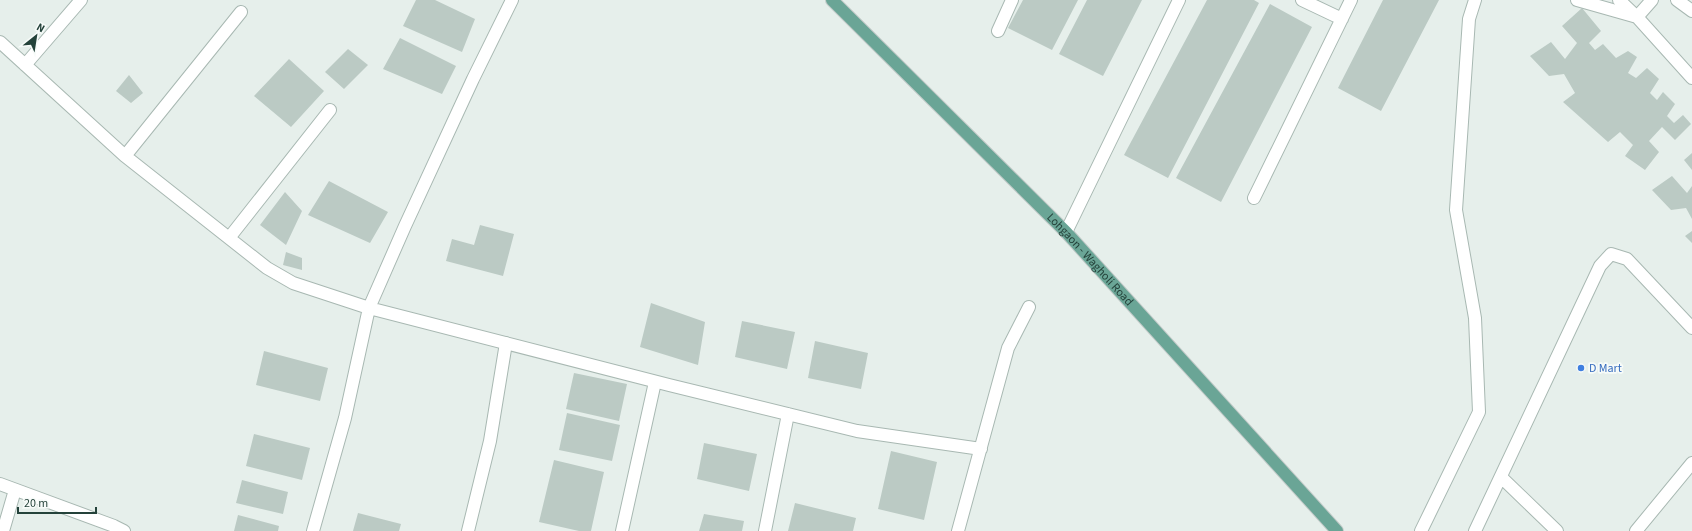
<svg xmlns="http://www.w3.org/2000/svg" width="1692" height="531" font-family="'Source Sans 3',sans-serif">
  <rect width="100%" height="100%" fill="#e6efeb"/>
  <path fill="#bbcac4" d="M 416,0 L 435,0 L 475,19 L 462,52 L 403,26 Z
    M 1023,0 L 1078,0 L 1052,50 L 1008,28 Z
    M 1087,0 L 1142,0 L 1103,76 L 1059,54 Z
    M 1207,0 L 1254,0 L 1259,3 L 1168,178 L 1124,155 Z
    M 1383,0 L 1439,0 L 1381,111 L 1338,88 Z
    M 1270,4 L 1312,27 L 1221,202 L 1176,178 Z
    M 1582,8 L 1601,31 L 1589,43 L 1595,50 L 1603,44 L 1616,58 L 1628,51 L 1637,57 L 1628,73 L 1636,78 L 1647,68 L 1659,79 L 1650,93 L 1657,100 L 1663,92 L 1675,104 L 1667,116 L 1674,123 L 1683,115 L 1691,124 L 1675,140 L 1662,127 L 1649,141 L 1659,152 L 1645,170 L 1625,156 L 1633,145 L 1620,132 L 1608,142 L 1563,102 L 1575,93 L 1564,74 L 1549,76 L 1530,56 L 1551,42 L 1565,59 L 1577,43 L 1562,26 Z
    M 400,38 L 456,66 L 442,94 L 383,69 Z
    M 348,49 L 368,65 L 344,89 L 325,72 Z
    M 289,59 L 324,91 L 291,127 L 254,96 Z
    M 129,75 L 143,93 L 131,103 L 116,91 Z
    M 1692,153 L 1692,170 L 1684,160 Z
    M 1672,176 L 1687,193 L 1692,186 L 1692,219 L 1686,208 L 1671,210 L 1652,190 Z
    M 329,181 L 388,212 L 370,243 L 308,215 Z
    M 285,192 L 302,211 L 286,245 L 260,225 Z
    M 480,225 L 514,234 L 503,276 L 446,261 L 452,239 L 474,245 Z
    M 1692,231 L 1692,243 L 1685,236 Z
    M 286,252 L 302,258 L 302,270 L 283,265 Z
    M 651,303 L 705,322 L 698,365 L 640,347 Z
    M 742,321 L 795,332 L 787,369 L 735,357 Z
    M 815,341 L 868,353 L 861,389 L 808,378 Z
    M 264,351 L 328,368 L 320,401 L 256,385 Z
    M 574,373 L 627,384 L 619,421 L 566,409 Z
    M 567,413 L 620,425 L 612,461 L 559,450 Z
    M 254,434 L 310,448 L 302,480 L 246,466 Z
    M 704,443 L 757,454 L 749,491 L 697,479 Z
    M 891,451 L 937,462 L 924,520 L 878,509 Z
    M 554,460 L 604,472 L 591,531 L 579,531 L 539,522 Z
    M 242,480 L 288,492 L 283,514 L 236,503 Z
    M 795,503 L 856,518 L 853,531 L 788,531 Z
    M 358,513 L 401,524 L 399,531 L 353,531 Z
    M 704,514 L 744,521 L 742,531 L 699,531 Z
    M 238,515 L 279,526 L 278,531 L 234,531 Z"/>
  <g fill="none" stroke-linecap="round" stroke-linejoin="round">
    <defs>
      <path id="minor" d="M 1302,0 L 1342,19
        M 1577,0 L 1637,17 L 1652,0
        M 1619,0 L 1637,17 L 1692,78
        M 1677,0 L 1692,11
        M 998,31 L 1012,0
        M 0,42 L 125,156 L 267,268 L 293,283 L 369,308 L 669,385 L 857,431 L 981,449
        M 25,65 L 81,0
        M 125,156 L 241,12
        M 1254,198 L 1351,0
        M 1066,232 L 1179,0
        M 229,238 L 330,110
        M 1501,477 L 1557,531
        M 0,484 L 114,526 L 124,531
        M 3,531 L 15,490
        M 313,531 L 345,418 L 369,308 L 405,226 L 473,79 L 512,0
        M 468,531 L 490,441 L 506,343
        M 622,531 L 655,382
        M 765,531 L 788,414
        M 958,531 L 1008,348 L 1029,307
        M 1421,531 L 1479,412 L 1475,318 L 1456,210 L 1469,19 L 1475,0
        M 1475,531 L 1600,266 L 1611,254 L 1627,259 L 1692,328
        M 1636,531 L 1692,463"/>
      <g id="major">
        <path id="s1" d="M 832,0 L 1066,232 L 1337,531"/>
      </g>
    </defs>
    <use href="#minor" stroke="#a8b8b2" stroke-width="14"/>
    <use href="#major" stroke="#c2cac8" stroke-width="14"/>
    <use href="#minor" stroke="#fff" stroke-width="12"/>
    <use href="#major" stroke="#6aa596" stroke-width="12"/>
  </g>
  <circle fill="#3f7fe0" stroke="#f7fbf9" stroke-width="1.5" cx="1581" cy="368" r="4"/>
  <g text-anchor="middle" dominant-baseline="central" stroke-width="3.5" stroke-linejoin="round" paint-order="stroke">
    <g font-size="12" fill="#24423a" stroke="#f7fbf9">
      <text stroke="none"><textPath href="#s1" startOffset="366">Lohgaon - Wagholi Road</textPath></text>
    </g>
    <g font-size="12" fill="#366cbe" stroke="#f7fbf9" text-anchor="start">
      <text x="1589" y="368">D Mart</text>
    </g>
  </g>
  <g transform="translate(36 36) rotate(30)" stroke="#f7fbf9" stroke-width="3" paint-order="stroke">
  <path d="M0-3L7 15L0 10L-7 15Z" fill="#24423a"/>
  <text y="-6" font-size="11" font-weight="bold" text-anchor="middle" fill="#24423a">N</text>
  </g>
  <path d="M18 507v6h78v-6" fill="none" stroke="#24423a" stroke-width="2"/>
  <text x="24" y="507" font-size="12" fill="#24423a" stroke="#f7fbf9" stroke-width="3" paint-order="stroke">20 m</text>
</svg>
